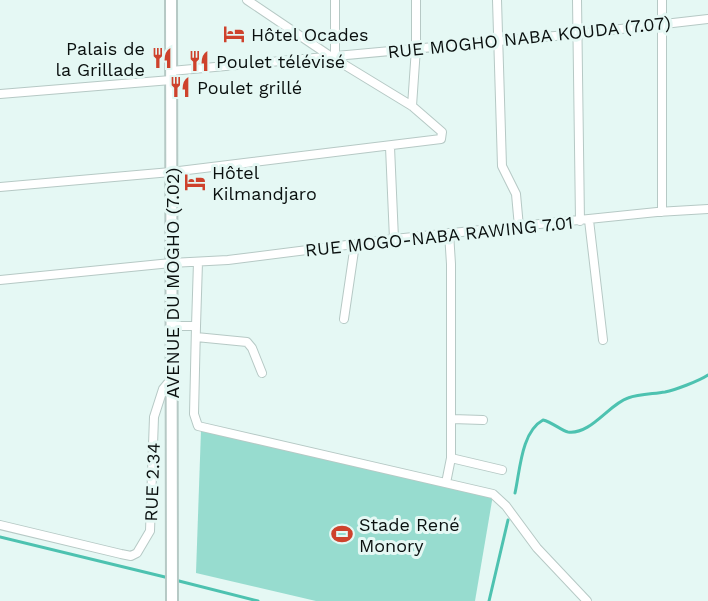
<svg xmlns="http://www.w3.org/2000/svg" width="708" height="601" font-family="'Work Sans',sans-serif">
  <rect width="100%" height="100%" fill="#e5f8f4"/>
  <path fill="#97dccf" d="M 201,430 L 493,495 L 475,601 L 316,601 L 196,573 Z"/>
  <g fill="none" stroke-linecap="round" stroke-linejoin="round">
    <path stroke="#4dc2b0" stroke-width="3" d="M 515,493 C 520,471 521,432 543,420 C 552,422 562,431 568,432 C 591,435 609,404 628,398 C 639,394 653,394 665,392 C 675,390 699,381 708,375
      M 0,537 L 169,578
      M 175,580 L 258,601
      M 489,601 L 508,520"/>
    <defs>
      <path id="minor" d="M 335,0 L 335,55
        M 497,0 L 502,166 L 516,194 L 519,227
        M 577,0 L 580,221
        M 662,0 L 662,212
        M 171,71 L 577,34 L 708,19
        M 0,94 L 171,80
        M 412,106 L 416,48 L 416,0
        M 390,147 L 394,239
        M 0,187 L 171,172 L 441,139 L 442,132 L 412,106 L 330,56 L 247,0
        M 589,220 L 603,340
        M 0,280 L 171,263 L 228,260 L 394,239 L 657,212 L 708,209
        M 344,319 L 355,244
        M 172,326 L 196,326 L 194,414 L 198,426 L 493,494 L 506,506 L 537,548 L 587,601
        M 196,326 L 198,262
        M 196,337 L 247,342 L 252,348 L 262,373
        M 452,419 L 483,420
        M 451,458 L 502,470
        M 446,483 L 451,458 L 451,264 L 449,233
        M 0,525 L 121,554 L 131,556 L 137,553 L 150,531 L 154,417 L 163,389 L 172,378"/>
      <path id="secondary" d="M 171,0 L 172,601"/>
    </defs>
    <use href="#minor" stroke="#b6c9c5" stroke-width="10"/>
    <use href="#secondary" stroke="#b6c9c5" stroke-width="14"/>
    <use href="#minor" stroke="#fff" stroke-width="8"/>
    <use href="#secondary" stroke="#fff" stroke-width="10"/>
  </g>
  <defs>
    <symbol id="hotel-bare" viewBox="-9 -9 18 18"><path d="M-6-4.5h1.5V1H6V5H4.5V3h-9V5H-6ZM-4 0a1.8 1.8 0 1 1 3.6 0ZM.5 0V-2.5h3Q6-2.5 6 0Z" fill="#ce422c" stroke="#e5f8f4" stroke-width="2.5" paint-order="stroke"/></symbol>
    <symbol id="restaurant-bare" viewBox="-9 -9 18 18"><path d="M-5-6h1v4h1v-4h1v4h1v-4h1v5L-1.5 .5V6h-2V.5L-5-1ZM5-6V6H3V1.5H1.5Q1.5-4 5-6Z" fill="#ce422c" stroke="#e5f8f4" stroke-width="2.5" paint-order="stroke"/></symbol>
    <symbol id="stadium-bare" viewBox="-9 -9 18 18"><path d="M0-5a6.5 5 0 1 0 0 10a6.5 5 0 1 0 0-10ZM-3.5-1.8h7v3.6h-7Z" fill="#ce422c" stroke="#e5f8f4" stroke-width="2.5" paint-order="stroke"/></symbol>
  </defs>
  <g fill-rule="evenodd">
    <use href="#hotel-bare" x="219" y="19" width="30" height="30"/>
    <use href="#restaurant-bare" x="147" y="43" width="30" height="30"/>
    <use href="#restaurant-bare" x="184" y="46" width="30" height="30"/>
    <use href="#restaurant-bare" x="165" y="72" width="30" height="30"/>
    <use href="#hotel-bare" x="180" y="167" width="30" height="30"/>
    <use href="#stadium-bare" x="327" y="519" width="30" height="30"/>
  </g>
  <g text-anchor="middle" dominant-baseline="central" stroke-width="6" stroke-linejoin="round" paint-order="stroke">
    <g font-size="18" fill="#0a100f" stroke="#e5f8f4" text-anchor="start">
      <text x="251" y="34">Hôtel Ocades</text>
      <text x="145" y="48" text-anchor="end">Palais de<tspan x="145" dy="21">la Grillade</tspan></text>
      <text x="216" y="61">Poulet télévisé</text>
      <text x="197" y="87">Poulet grillé</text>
      <text x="212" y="172">Hôtel<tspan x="212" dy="21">Kilmandjaro</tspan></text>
      <text x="359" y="524">Stade René<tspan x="359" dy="21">Monory</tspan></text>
    </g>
    <g font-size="18" fill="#0a100f" stroke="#e5f8f4">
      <text transform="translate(529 37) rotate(-6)">RUE MOGHO NABA KOUDA (7.07)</text>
      <text transform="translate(439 236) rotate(-6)">RUE MOGO-NABA RAWING 7.01</text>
      <text transform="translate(172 283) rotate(-90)">AVENUE DU MOGHO (7.02)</text>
      <text transform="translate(152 482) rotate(-88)">RUE 2.34</text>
    </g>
  </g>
</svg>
